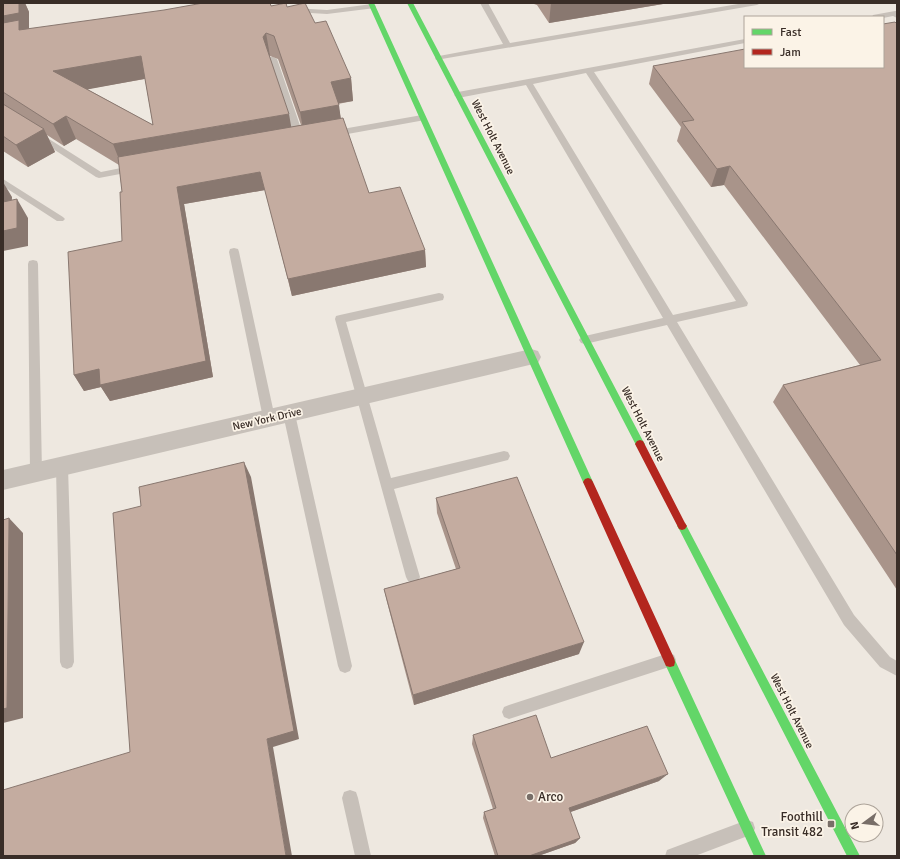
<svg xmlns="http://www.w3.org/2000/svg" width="900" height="859" font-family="Signika,sans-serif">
  <rect width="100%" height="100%" fill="#eee8e0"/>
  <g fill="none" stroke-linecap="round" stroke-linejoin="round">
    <path fill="#c7c0b9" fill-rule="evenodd" d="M 480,3 L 488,3 L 510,43 L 744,3 L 761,3 L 757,5 L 436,60 L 435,58 L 436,56 L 439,56 L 503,44 Z
      M 372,4 L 376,6 L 375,8 L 327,14 L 294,12 L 290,10 L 294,8 L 327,10 Z
      M 895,11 L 897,11 L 897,18 L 893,16 L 883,18 L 872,17 L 873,15 Z
      M 745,39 L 745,43 L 594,72 L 748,303 L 747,306 L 743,307 L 677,322 L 854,615 L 890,657 L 897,661 L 897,676 L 880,667 L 844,625 L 667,325 L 585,344 L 581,343 L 579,340 L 581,337 L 585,336 L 663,318 L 526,85 L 458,98 L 454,95 L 458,92 ZM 586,73 L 736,301 L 673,315 L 533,84 Z
      M 270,57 L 273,57 L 277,59 L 305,140 L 303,142 L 300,143 L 295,140 L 269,59 Z
      M 422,115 L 426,118 L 425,120 L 331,137 L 327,134 L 331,131 Z
      M 38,132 L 101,172 L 136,165 L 141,168 L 136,171 L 99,178 L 96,177 L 35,137 L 34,135 Z
      M 3,179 L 63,217 L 65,219 L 63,221 L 57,221 L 3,186 Z
      M 234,248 L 238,249 L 239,252 L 275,418 L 273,421 L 269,423 L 265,421 L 263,418 L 229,252 L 230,249 Z
      M 33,260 L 37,261 L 38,264 L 42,473 L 40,477 L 36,478 L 32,477 L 30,473 L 28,264 L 29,261 Z
      M 439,293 L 443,294 L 444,297 L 443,300 L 346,322 L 391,478 L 504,451 L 508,452 L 510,456 L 508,460 L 504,461 L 394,489 L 420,577 L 418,581 L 413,583 L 408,581 L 406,577 L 335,319 L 336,316 L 340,315 Z
      M 289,409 L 293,411 L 295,414 L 352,666 L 350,671 L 345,673 L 340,671 L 338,666 L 283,414 L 285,411 Z
      M 62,462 L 66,463 L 68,467 L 74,662 L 72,667 L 67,669 L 62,667 L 60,662 L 56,467 L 58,463 Z
      M 669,653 L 674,655 L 676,660 L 674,665 L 669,667 L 509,719 L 504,717 L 502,712 L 504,707 L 509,705 Z
      M 350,790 L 356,792 L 358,798 L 371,856 L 355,856 L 342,798 L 344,792 Z
      M 747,820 L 753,822 L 755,828 L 753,834 L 695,856 L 665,856 L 667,850 Z"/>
    <path fill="#c7c0b9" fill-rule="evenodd" d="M 531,349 L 538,351 L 541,357 L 538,363 L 3,490 L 3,470 Z"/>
    <path fill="#63d668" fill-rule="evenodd" d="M 368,3 L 374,3 L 593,482 L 591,485 L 588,486 L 585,485 L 583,482 Z
      M 407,3 L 413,3 L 643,441 L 645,444 L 643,447 L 637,447 Z
      M 682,522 L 685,523 L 860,856 L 847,856 L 679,529 L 677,526 L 679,523 Z
      M 670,657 L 674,658 L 766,856 L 754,856 L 666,666 L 665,662 L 666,658 Z"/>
    <path fill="#b3261e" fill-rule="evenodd" d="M 640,440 L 643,441 L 685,523 L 687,526 L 685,529 L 682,530 L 679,529 L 635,444 L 637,441 Z
      M 588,478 L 591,479 L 593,482 L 674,658 L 675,662 L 674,666 L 670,667 L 666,666 L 583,482 L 585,479 Z"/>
  </g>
  <path fill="#a9948a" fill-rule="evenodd" d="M 3,3 L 25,3 L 29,12 L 29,29 L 271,6 L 287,7 L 315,23 L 351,78 L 353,101 L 338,104 L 341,119 L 369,193 L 425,250 L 426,267 L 292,296 L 265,190 L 184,204 L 213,377 L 110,401 L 101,387 L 84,391 L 74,375 L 122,241 L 122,192 L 119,165 L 76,139 L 64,146 L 47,135 L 55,152 L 28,167 L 3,151 ZM 269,56 L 270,56 L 278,59 L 301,125 L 291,127 ZM 145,79 L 153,125 L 87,89 Z
    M 533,3 L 669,3 L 549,23 L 537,5 L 534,4 Z
    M 897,24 L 897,590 L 773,402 L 783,385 L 860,365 L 724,185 L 711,187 L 677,141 L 681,127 L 649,84 L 653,66 Z
    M 436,498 L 579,654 L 414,705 L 387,602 L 384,589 L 456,569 L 437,513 Z
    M 473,735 L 551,758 L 659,781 L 570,812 L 580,838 L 575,843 L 538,856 L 495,856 L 483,818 L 484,812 L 493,809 L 472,744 Z"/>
  <path fill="#897870" d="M 19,3 L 25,3 L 29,12 L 29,35 L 3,39 L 3,16 Z
    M 551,3 L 669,3 L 549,23 Z
    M 266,33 L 270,56 L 268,59 L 263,37 Z
    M 141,56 L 149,78 L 63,94 L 53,71 Z
    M 351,78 L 353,101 L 334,104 L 331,82 Z
    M 339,105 L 342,128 L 304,134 L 300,112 Z
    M 289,114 L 293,137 L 122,167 L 113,144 Z
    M 66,116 L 76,139 L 64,146 L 53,124 Z
    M 44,129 L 55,152 L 28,167 L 16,145 Z
    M 730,166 L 724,185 L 711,187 L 717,169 Z
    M 260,172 L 265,190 L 184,204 L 213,377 L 110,401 L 101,387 L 84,391 L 74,375 L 177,187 Z
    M 3,182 L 12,197 L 11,221 L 3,207 Z
    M 17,199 L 28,218 L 28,246 L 3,251 L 3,231 Z
    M 425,250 L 426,267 L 292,296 L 288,279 Z
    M 244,462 L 251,477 L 299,739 L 273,747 L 292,856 L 286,856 L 267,739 Z
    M 9,518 L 23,533 L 23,718 L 3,723 Z
    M 584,642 L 579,654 L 414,705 L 413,695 Z
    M 668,774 L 659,781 L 565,814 L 569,808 Z
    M 580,838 L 575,843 L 538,856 L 529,856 Z"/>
  <path fill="#c4aca0" stroke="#897870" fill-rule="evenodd" d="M 3,3 L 19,3 L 19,13 L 3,16 Z
    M 203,3 L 270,3 L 271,6 L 286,3 L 287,7 L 305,3 L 315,23 L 326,21 L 351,78 L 331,82 L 339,105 L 300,112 L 274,36 L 266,33 L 263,37 L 289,114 L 113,144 L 66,116 L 53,124 L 3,92 L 3,23 L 19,20 L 19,30 L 164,10 ZM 141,56 L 153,125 L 53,71 Z
    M 895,22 L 897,24 L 897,555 L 783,385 L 881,360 L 730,166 L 717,169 L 682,122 L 694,120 L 653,66 L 745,49 L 745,67 L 883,67 L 883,24 Z
    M 3,104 L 44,129 L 16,145 L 3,136 Z
    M 343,118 L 369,193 L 400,187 L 425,250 L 288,279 L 260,172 L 177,187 L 206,361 L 100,385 L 99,369 L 74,375 L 68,252 L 122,241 L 120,192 L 122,192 L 118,157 Z
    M 17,199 L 17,228 L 3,231 L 3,202 Z
    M 244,462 L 294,731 L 267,739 L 286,856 L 3,856 L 3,790 L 130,752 L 113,513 L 141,506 L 139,487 Z
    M 517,477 L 584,642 L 413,695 L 384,589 L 460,568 L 436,498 Z
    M 9,518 L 7,708 L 3,709 L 3,520 Z
    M 536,715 L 551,758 L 647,726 L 668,774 L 569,808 L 580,838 L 529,856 L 498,856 L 484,812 L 496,808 L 473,735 Z"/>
  <g fill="#786e68" stroke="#fbf3e7" stroke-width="1.5">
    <circle cx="530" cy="797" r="4"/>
    <rect x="827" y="820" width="8" height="8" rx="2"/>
  </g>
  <g text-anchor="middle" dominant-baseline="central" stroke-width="3.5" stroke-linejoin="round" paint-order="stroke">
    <g font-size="11" fill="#392d27" stroke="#fbf3e7">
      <text transform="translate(493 137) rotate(63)">West Holt Avenue</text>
      <text transform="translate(267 419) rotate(-13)">New York Drive</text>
      <text transform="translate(643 424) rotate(63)">West Holt Avenue</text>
      <text transform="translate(792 711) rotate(63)">West Holt Avenue</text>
    </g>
    <g font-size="13" fill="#392d27" stroke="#fbf3e7" text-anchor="start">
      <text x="538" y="797">Arco</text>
      <text x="823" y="817" text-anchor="end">Foothill<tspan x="823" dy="15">Transit 482</tspan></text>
    </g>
  </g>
  <rect width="900" height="859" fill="none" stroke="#392d27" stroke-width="8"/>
  <rect x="744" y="16" width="140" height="52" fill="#fbf3e7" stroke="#ada49a"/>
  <rect x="752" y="29" width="20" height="6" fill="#63d668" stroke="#ada49a"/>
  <text x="780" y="36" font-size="12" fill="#392d27">Fast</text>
  <rect x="752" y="49" width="20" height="6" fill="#b3261e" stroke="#ada49a"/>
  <text x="780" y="56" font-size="12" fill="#392d27">Jam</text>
  <g transform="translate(864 823) rotate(255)"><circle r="19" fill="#fbf3e7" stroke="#ada49a"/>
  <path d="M0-3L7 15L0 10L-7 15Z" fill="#786e68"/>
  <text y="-6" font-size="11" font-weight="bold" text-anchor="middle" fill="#392d27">N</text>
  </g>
</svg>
